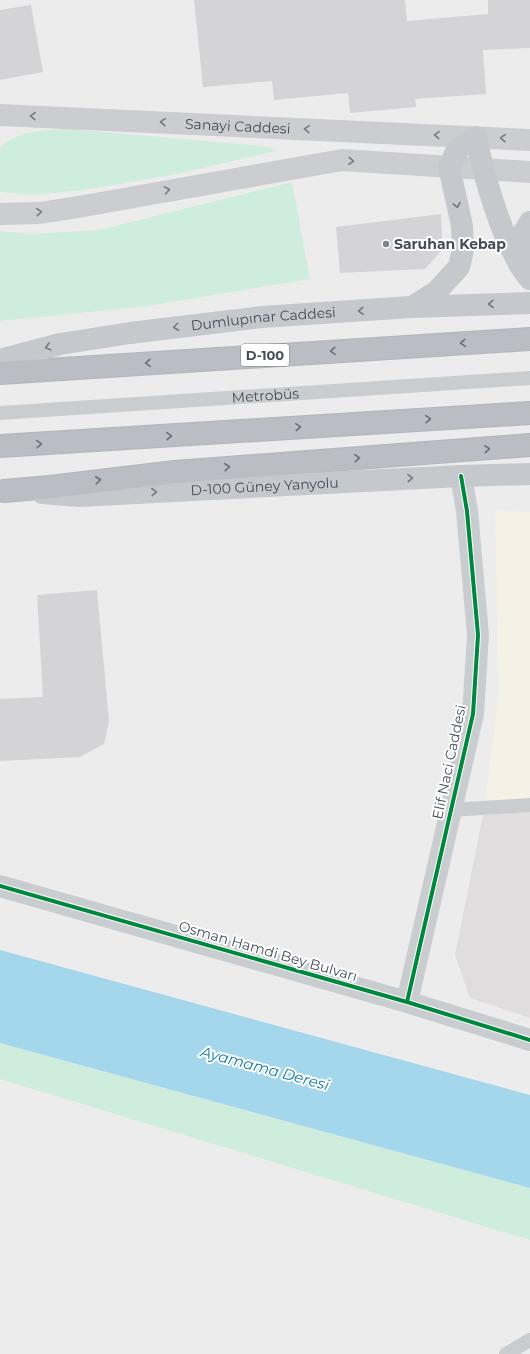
<svg xmlns="http://www.w3.org/2000/svg" width="530" height="1354" font-family="Montserrat,sans-serif">
  <rect width="100%" height="100%" fill="#edecec"/>
  <path fill="#f5f1e6" d="M 495,511 L 530,512 L 530,812 L 483,815 L 499,695 Z"/>
  <path fill="#dfddde" d="M 530,812 L 530,1018 L 470,998 L 455,955 L 483,815 Z"/>
  <path fill="#cfeddd" d="M 69,129 L 262,146 L 279,150 L 182,173 L 84,190 L 33,195 L 0,192 L 0,148 C 17,130 46,130 69,129 Z
    M 292,182 L 310,279 L 148,306 L 0,321 L 0,231 L 31,234 L 99,230 Z
    M 0,1043 L 530,1188 L 530,1240 L 0,1079 Z"/>
  <path fill="#a4d7eb" d="M 0,950 L 530,1095 L 530,1188 L 0,1043 Z"/>
  <path fill="#d4d4d7" d="M 194,0 L 405,0 L 407,21 L 488,14 L 488,0 L 530,0 L 530,48 L 483,50 L 486,94 L 415,99 L 416,107 L 350,113 L 348,93 L 274,100 L 272,81 L 203,87 Z
    M 31,5 L 43,72 L 0,80 L 0,10 Z
    M 441,214 L 442,233 L 441,251 L 425,269 L 340,273 L 336,227 Z
    M 97,590 L 109,721 L 104,744 L 80,757 L 0,761 L 0,699 L 43,697 L 37,595 Z"/>
  <g fill="none" stroke-linecap="round" stroke-linejoin="round">
    <defs>
      <path id="highway" d="M 0,373 L 530,339
        M 0,446 L 530,413
        M 4,491 L 50,487 L 175,472 L 530,445"/>
    </defs>
    <use href="#highway" stroke="#b1b5bc" stroke-width="24"/>
    <g stroke="#cacdd0" stroke-width="14">
      <path id="s1" d="M 0,413 L 530,378"/>
      <path d="M 451,810 L 530,805"/>
      <path d="M 506,1354 L 530,1340"/>
    </g>
    <path stroke="#cacdd0" stroke-width="22" d="M 0,886 L 407,1002 L 530,1040
      M 407,1002 L 473,714 L 478,635 L 467,511 L 461,476"/>
    <g stroke="#cbcdd1" stroke-width="22">
      <path id="s2" d="M 0,115 L 530,140"/>
      <path d="M 0,214 L 40,213 L 78,207 L 342,160 L 530,172"/>
    </g>
    <g stroke="#c5c8cd" stroke-width="22">
      <path d="M 519,264 L 522,235 L 530,222"/>
      <path d="M 412,307 L 437,291 L 459,267 L 463,250 L 462,226 L 449,167 L 457,150 L 476,137 C 484,177 504,249 530,279"/>
      <path id="s3" d="M 0,360 L 60,344 L 130,333 L 262,317 L 411,307 L 530,303"/>
      <path id="s4" d="M 42,493 L 79,496 L 461,476 L 530,474"/>
    </g>
    <use href="#highway" stroke="#babec4" stroke-width="22"/>
    <defs>
      <path id="cycleway" d="M 0,886 L 407,1002 L 530,1040
        M 407,1002 L 473,714 L 478,635 L 467,511 L 461,476"/>
    </defs>
    <use href="#cycleway" stroke="#fff" stroke-width="6"/>
    <use href="#cycleway" stroke="#00873e" stroke-width="4"/>
  </g>
  <defs><path id="oneway-chevron" d="M-2-3.5L2.5 0L-2 3.5" fill="none" stroke-width="1.6" stroke-linecap="round" stroke-linejoin="round"/></defs>
  <g stroke="#737a82">
    <use href="#oneway-chevron" transform="translate(33 116) rotate(-177)"/>
    <use href="#oneway-chevron" transform="translate(163 122) rotate(-177)"/>
    <use href="#oneway-chevron" transform="translate(307 129) rotate(-177)"/>
    <use href="#oneway-chevron" transform="translate(437 135) rotate(-177)"/>
    <use href="#oneway-chevron" transform="translate(503 138) rotate(-177)"/>
    <use href="#oneway-chevron" transform="translate(351 161) rotate(3)"/>
    <use href="#oneway-chevron" transform="translate(167 190) rotate(-10)"/>
    <use href="#oneway-chevron" transform="translate(39 212) rotate(-5)"/>
  </g>
  <g stroke="#717881">
    <use href="#oneway-chevron" transform="translate(457 205) rotate(78)"/>
    <use href="#oneway-chevron" transform="translate(491 304) rotate(178)"/>
    <use href="#oneway-chevron" transform="translate(361 311) rotate(176)"/>
    <use href="#oneway-chevron" transform="translate(176 327) rotate(173)"/>
    <use href="#oneway-chevron" transform="translate(48 347) rotate(165)"/>
    <use href="#oneway-chevron" transform="translate(410 478) rotate(-3)"/>
    <use href="#oneway-chevron" transform="translate(154 492) rotate(-3)"/>
  </g>
  <g stroke="#676f78">
    <use href="#oneway-chevron" transform="translate(463 343) rotate(177)"/>
    <use href="#oneway-chevron" transform="translate(333 351) rotate(177)"/>
    <use href="#oneway-chevron" transform="translate(148 363) rotate(176)"/>
    <use href="#oneway-chevron" transform="translate(428 419) rotate(-4)"/>
    <use href="#oneway-chevron" transform="translate(298 427) rotate(-4)"/>
    <use href="#oneway-chevron" transform="translate(169 436) rotate(-4)"/>
    <use href="#oneway-chevron" transform="translate(39 444) rotate(-4)"/>
    <use href="#oneway-chevron" transform="translate(487 449) rotate(-5)"/>
    <use href="#oneway-chevron" transform="translate(357 458) rotate(-4)"/>
    <use href="#oneway-chevron" transform="translate(227 467) rotate(-5)"/>
    <use href="#oneway-chevron" transform="translate(98 480) rotate(-6)"/>
  </g>
  <circle fill="#7f858c" stroke="#fff" stroke-width="1.5" cx="386" cy="244" r="4"/>
  <g text-anchor="middle" dominant-baseline="central" stroke-width="4" stroke-linejoin="round" paint-order="stroke">
    <rect fill="#fff" stroke="#7c828a" stroke-width="1" x="241" y="344" width="48" height="22" rx="3"/>
    <g font-size="13" font-weight="bold" fill="#444d58">
      <text x="265" y="355">D-100</text>
    </g>
    <g font-size="14" fill="#444d58" stroke="#fff">
      <text stroke="none"><textPath href="#s2" startOffset="238">Sanayi Caddesi</textPath></text>
      <text stroke="none"><textPath href="#s3" startOffset="267">Dumlupınar Caddesi</textPath></text>
      <text stroke="none"><textPath href="#s1" startOffset="266">Metrobüs</textPath></text>
      <text stroke="none"><textPath href="#s4" startOffset="223">D-100 Güney Yanyolu</textPath></text>
      <text transform="translate(449 762) rotate(-78)">Elif Naci Caddesi</text>
      <text transform="translate(268 951) rotate(16)">Osman Hamdi Bey Bulvarı</text>
    </g>
    <g font-size="14" font-weight="bold" fill="#444d58" stroke="#fff" text-anchor="start">
      <text x="394" y="244">Saruhan Kebap</text>
    </g>
    <g font-size="15" font-style="italic" fill="#0c79a3" stroke="#fff">
      <text transform="translate(265 1068) rotate(15)">Ayamama Deresi</text>
    </g>
  </g>
</svg>
